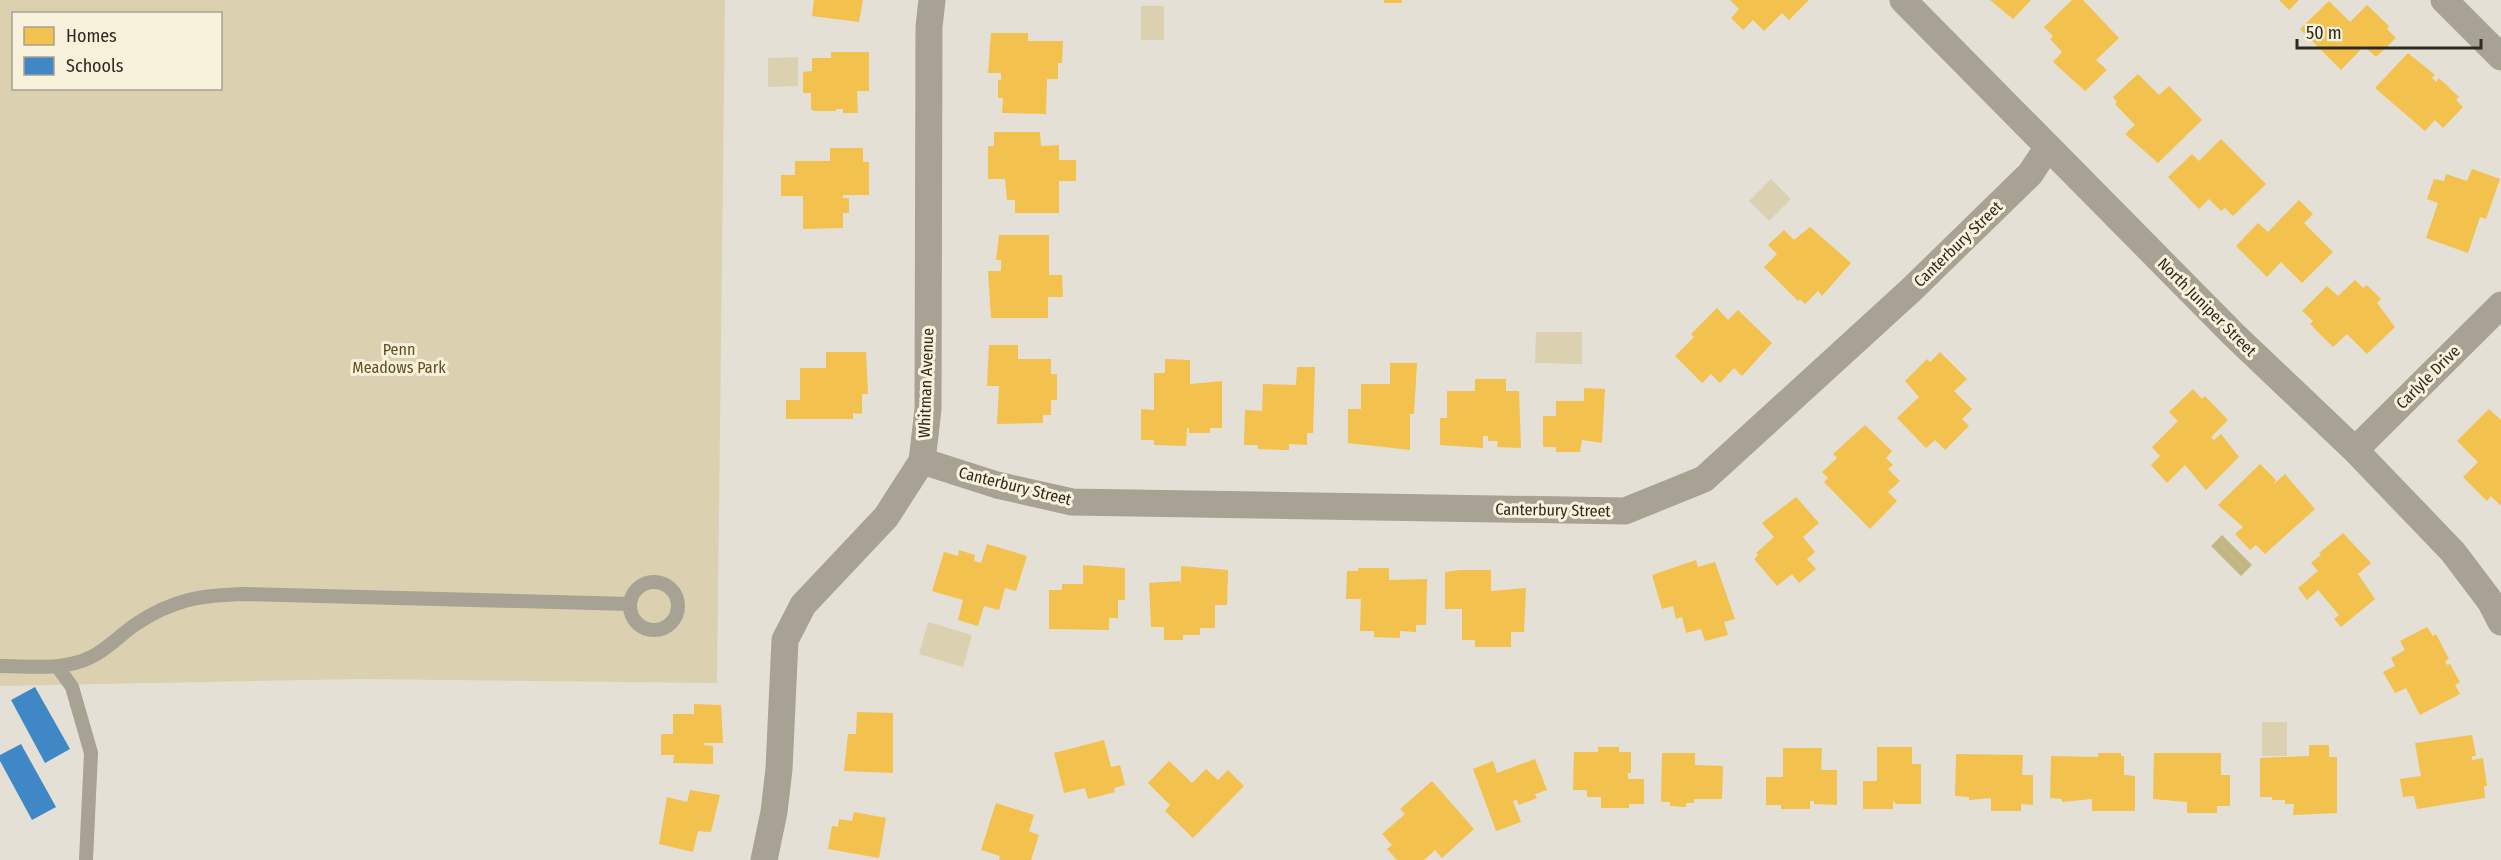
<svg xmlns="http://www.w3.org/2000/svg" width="2501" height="860" font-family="'Fira Sans Condensed',sans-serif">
  <rect width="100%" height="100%" fill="#e4e0d5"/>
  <path fill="#dbd1b1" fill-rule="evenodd" d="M 0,0 L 725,0 L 717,683 L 360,679 L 0,686 ZM 14,14 L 220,14 L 220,88 L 14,88 Z
    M 1141,6 L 1164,6 L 1164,40 L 1141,40 Z
    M 798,57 L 798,86 L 768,87 L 768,58 Z
    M 1771,179 L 1791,199 L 1769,221 L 1749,201 Z
    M 1536,332 L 1582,332 L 1582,364 L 1535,363 Z
    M 928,622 L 972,635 L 963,667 L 919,654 Z
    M 2262,722 L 2287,722 L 2287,756 L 2262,756 Z"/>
  <path fill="#c4b584" d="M 2222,535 L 2252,565 L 2241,576 L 2211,546 Z"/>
  <path fill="#f2c14e" d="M 814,0 L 863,0 L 859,22 L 812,16 Z
    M 1384,0 L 1402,0 L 1402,3 L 1384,3 Z
    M 1730,0 L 1809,0 L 1789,20 L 1782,13 L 1764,31 L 1753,20 L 1743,30 L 1731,18 L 1739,9 Z
    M 1990,0 L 2031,0 L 2013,19 Z
    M 2072,0 L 2083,0 L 2119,38 L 2096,60 L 2107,70 L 2085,91 L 2053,62 L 2062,52 L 2050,39 L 2053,36 L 2044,27 Z
    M 2279,0 L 2299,0 L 2289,10 Z
    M 2329,1 L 2350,22 L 2367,5 L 2389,26 L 2387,29 L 2396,38 L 2376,57 L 2364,46 L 2341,70 L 2300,29 Z
    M 991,33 L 1028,33 L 1028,41 L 1063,41 L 1062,63 L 1058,63 L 1058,79 L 1047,79 L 1046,114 L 1002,113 L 1003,98 L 998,98 L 998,80 L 1001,80 L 1001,73 L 988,73 Z
    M 831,52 L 869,52 L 869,91 L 857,91 L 858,113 L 843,113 L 843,109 L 836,109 L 836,111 L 814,111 L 811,109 L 811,93 L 803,93 L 803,72 L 812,71 L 812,58 L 831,58 Z
    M 2408,53 L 2435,75 L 2432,78 L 2436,82 L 2439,78 L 2459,97 L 2456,100 L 2463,107 L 2443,128 L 2435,120 L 2425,131 L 2375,88 Z
    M 2138,74 L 2159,95 L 2169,86 L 2202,120 L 2158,163 L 2125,134 L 2135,125 L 2115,104 L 2117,102 L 2113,97 Z
    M 994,132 L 1040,132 L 1041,146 L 1059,145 L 1059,160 L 1076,160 L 1076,181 L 1059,181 L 1059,213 L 1015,213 L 1015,200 L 1007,200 L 1005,179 L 988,179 L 988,146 L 994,146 Z
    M 2221,139 L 2266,184 L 2233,216 L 2225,208 L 2221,211 L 2209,199 L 2199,209 L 2168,177 L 2192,154 L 2199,161 Z
    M 830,148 L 863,148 L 863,162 L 869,162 L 869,195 L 843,195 L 843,198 L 849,198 L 849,213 L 843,213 L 843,228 L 803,229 L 803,196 L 781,196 L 781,175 L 795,175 L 795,161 L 830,161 Z
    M 2472,169 L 2500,179 L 2486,219 L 2480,217 L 2468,253 L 2426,238 L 2438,203 L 2427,199 L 2434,179 L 2444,181 L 2446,174 L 2467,181 Z
    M 2299,200 L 2313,214 L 2304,223 L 2333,252 L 2302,283 L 2281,262 L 2267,277 L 2236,246 L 2258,223 L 2268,232 Z
    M 1810,227 L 1851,263 L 1822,296 L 1818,291 L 1805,304 L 1800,299 L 1798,301 L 1764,267 L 1777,254 L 1768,245 L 1784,230 L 1794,240 Z
    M 999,235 L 1049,235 L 1049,275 L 1062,275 L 1063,297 L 1048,297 L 1048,318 L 991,318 L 988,271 L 1001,271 L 1001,260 L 996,260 Z
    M 2355,280 L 2363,288 L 2367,285 L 2381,299 L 2377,303 L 2395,327 L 2367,354 L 2347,334 L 2333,347 L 2310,324 L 2313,321 L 2302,311 L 2327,286 L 2338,296 Z
    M 1717,308 L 1728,320 L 1738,310 L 1772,343 L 1742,376 L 1734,368 L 1720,383 L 1711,374 L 1702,383 L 1675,356 L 1694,337 L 1691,334 Z
    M 989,345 L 1018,345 L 1018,359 L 1051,359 L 1051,374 L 1057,374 L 1057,400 L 1051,400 L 1051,415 L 1043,415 L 1043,423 L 997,424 L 999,386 L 987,386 Z
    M 826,352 L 866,352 L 868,394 L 862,394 L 862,414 L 853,413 L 853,419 L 786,419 L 786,400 L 800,400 L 800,368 L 826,368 Z
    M 1940,352 L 1967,379 L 1954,391 L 1972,409 L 1962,419 L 1969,426 L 1945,450 L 1935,440 L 1926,448 L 1897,418 L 1919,397 L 1905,381 L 1927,359 L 1930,362 Z
    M 1165,359 L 1190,360 L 1190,384 L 1222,381 L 1222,428 L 1210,428 L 1210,433 L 1189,433 L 1189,428 L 1187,428 L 1186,446 L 1154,445 L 1154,440 L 1141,440 L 1141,409 L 1154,410 L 1154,373 L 1165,373 Z
    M 1390,363 L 1417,363 L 1414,414 L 1410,414 L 1410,450 L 1348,443 L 1348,409 L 1361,409 L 1361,384 L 1390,384 Z
    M 1297,367 L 1315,367 L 1313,433 L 1307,433 L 1307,445 L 1289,444 L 1289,450 L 1258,449 L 1258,445 L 1244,445 L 1245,410 L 1262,411 L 1263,384 L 1296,385 Z
    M 1475,379 L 1506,379 L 1506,391 L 1519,391 L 1521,448 L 1497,447 L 1498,441 L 1488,441 L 1488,436 L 1483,436 L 1483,448 L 1440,445 L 1440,418 L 1447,418 L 1447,391 L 1475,391 Z
    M 1584,388 L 1605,389 L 1602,443 L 1582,440 L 1580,452 L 1556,452 L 1556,447 L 1543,447 L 1543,416 L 1556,416 L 1556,401 L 1584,401 Z
    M 2193,389 L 2202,399 L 2205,396 L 2228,420 L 2211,437 L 2214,440 L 2221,434 L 2239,457 L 2206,490 L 2185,465 L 2167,483 L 2151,465 L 2160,456 L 2152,447 L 2178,421 L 2169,412 Z
    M 2489,409 L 2501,420 L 2501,506 L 2491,496 L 2487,501 L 2463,477 L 2478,462 L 2457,441 Z
    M 1865,425 L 1892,451 L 1886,458 L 1893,465 L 1888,469 L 1900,481 L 1888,492 L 1897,501 L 1870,529 L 1824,482 L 1828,478 L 1822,472 L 1837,458 L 1833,454 Z
    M 2260,464 L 2276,480 L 2274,484 L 2285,474 L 2315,509 L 2265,554 L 2256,545 L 2250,550 L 2235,534 L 2243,527 L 2218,505 Z
    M 1796,497 L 1819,523 L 1803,537 L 1815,552 L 1807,559 L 1816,569 L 1799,583 L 1792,574 L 1777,586 L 1754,559 L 1758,555 L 1756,553 L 1774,537 L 1762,523 Z
    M 2343,533 L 2371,563 L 2358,574 L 2375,599 L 2341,627 L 2334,619 L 2339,615 L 2318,590 L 2307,600 L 2298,588 L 2318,571 L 2311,563 L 2321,555 L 2319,553 Z
    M 987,544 L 1027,556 L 1016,591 L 1005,588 L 999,610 L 984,606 L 978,626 L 958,620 L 963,600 L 932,591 L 944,552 L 958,556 L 959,550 L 975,555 L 974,561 L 981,563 Z
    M 1696,560 L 1698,567 L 1715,562 L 1735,619 L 1724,622 L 1728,635 L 1705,641 L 1701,629 L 1686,633 L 1682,617 L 1676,619 L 1673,606 L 1662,609 L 1652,575 Z
    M 1083,565 L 1125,568 L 1125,600 L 1118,600 L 1118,618 L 1109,618 L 1109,630 L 1049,629 L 1049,590 L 1062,590 L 1062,584 L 1083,584 Z
    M 1181,566 L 1228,570 L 1227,605 L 1215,605 L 1215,628 L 1200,628 L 1200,635 L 1183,635 L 1183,640 L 1164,640 L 1164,627 L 1151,627 L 1149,583 L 1180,581 L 1181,585 Z
    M 1358,568 L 1389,568 L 1389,580 L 1427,579 L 1426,625 L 1416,625 L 1416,632 L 1400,631 L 1400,638 L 1374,637 L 1374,631 L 1360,631 L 1361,599 L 1346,599 L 1347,571 L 1358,571 Z
    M 1460,570 L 1491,570 L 1491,591 L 1526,588 L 1524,632 L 1511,632 L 1511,647 L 1475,647 L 1475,640 L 1462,640 L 1462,609 L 1445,609 L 1445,572 Z
    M 2427,627 L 2433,636 L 2436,634 L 2449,659 L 2445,661 L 2447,665 L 2450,664 L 2460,682 L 2455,685 L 2460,694 L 2420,715 L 2406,688 L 2395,693 L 2383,672 L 2395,666 L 2391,658 L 2405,650 L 2400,641 Z
    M 694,704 L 721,705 L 723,743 L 704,743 L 704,745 L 713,746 L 713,764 L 673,763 L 674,755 L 661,755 L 661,734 L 673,734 L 673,714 L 694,714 Z
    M 857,712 L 893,713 L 893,773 L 844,771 L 848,734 L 856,734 Z
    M 2472,735 L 2476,756 L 2472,756 L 2472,760 L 2483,758 L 2487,786 L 2484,786 L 2485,798 L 2417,809 L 2414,796 L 2403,797 L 2400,779 L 2421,776 L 2415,743 Z
    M 1104,740 L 1111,767 L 1120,765 L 1125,785 L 1114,788 L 1115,792 L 1088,799 L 1085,788 L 1064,793 L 1054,753 Z
    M 2309,745 L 2329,745 L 2329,757 L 2337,757 L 2337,813 L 2293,815 L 2294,804 L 2285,804 L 2285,800 L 2272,800 L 2272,797 L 2260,797 L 2260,758 L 2309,756 Z
    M 1598,747 L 1619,747 L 1619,752 L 1631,752 L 1631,773 L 1628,773 L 1628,779 L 1644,779 L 1644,804 L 1629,804 L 1629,808 L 1601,808 L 1601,797 L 1587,797 L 1587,790 L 1573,790 L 1574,752 L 1598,752 Z
    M 1877,747 L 1912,747 L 1912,764 L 1921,764 L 1921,804 L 1896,804 L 1893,801 L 1893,809 L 1863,809 L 1863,781 L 1877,781 Z
    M 1783,748 L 1822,748 L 1821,770 L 1837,770 L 1837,805 L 1814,804 L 1814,801 L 1810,801 L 1810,809 L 1781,809 L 1781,805 L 1766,805 L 1766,777 L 1783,777 Z
    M 1662,753 L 1695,753 L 1695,765 L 1723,766 L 1722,799 L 1694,799 L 1694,803 L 1686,803 L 1686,807 L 1670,806 L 1670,802 L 1661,802 Z
    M 2098,753 L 2121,753 L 2121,756 L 2124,756 L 2124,775 L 2135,776 L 2135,811 L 2092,811 L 2092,799 L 2062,802 L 2062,799 L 2050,798 L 2051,756 L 2098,757 Z
    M 2154,753 L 2221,753 L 2221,775 L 2230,775 L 2230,806 L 2217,806 L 2217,813 L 2187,813 L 2187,802 L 2153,799 Z
    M 1956,754 L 2023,755 L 2022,775 L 2033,775 L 2033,805 L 2021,804 L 2021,811 L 1991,811 L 1991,798 L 1969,800 L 1969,797 L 1955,796 Z
    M 1535,759 L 1547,790 L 1535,794 L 1537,798 L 1519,805 L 1517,800 L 1513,801 L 1521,822 L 1496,831 L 1473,769 L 1493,761 L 1497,773 Z
    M 1169,761 L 1192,783 L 1206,769 L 1218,780 L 1228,770 L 1244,786 L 1193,838 L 1165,811 L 1170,805 L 1148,783 Z
    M 1432,781 L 1474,829 L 1442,858 L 1435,850 L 1424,860 L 1397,860 L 1387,849 L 1392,845 L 1382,834 L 1405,814 L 1400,809 Z
    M 690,790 L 720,795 L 711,832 L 698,831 L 693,852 L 659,844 L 667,797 L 687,802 Z
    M 996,803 L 1034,815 L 1029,831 L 1039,835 L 1031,860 L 999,860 L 1000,856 L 981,850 Z
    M 854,812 L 886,818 L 879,858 L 828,849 L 832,826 L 838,827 L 839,819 L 852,821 Z"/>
  <path fill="#3f88c5" d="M 35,687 L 70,749 L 45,763 L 11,700 Z
    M 21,744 L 56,807 L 32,820 L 0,761 L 0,755 Z"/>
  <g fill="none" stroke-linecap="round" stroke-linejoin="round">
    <path stroke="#a7a294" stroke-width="14" d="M630 606a24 24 0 1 1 48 0a24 24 0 1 1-48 0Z
      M 0,666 C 29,666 64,671 91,657 C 108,649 121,634 136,624 C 174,599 201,595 246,594 L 630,604
      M 57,666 L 72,687 L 91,753 L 86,860"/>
    <path stroke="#a7a294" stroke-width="27" d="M 1903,0 L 2234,335 L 2355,450 L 2453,552 L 2490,601 L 2501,622
      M 2444,0 L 2501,57
      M 2355,450 L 2501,305
      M 922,461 L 997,485 L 1072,502 L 1625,511 L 1704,479 L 1911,290 L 2030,174 L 2048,147
      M 764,860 L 774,812 L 779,769 L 785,640 L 803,605 L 886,517 L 922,461 L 928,409 L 929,27 L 932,0"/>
  </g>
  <g text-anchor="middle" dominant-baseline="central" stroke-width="6" stroke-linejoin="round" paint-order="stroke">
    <g font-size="16" fill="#2d2a22" stroke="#f8f1dc">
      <text transform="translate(1958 244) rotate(-44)">Canterbury Street</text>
      <text transform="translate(2207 307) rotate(45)">North Juniper Street</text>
      <text transform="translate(2428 377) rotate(-45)">Carlyle Drive</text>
      <text transform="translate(926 383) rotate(-88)">Whitman Avenue</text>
      <text transform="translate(1015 486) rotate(14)">Canterbury Street</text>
      <text transform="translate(1553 510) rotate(1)">Canterbury Street</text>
    </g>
    <g font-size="16" fill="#5f501f" stroke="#f8f1dc">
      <text x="399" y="349">Penn<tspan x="399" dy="18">Meadows Park</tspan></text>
    </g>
  </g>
  <rect x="12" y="12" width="210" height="78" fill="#f8f1dc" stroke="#a7a192" stroke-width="1.5"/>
  <rect x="24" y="27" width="30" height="18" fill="#f2c14e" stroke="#a7a192" stroke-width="1.5"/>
  <text x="66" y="42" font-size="18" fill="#2d2a22">Homes</text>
  <rect x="24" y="57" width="30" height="18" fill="#3f88c5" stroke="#a7a192" stroke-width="1.5"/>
  <text x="66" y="72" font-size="18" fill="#2d2a22">Schools</text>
  <path d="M2297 39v9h184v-9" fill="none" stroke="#2d2a22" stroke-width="3"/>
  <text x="2306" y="39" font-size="18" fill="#2d2a22" stroke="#f8f1dc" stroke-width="4.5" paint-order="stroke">50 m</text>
</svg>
